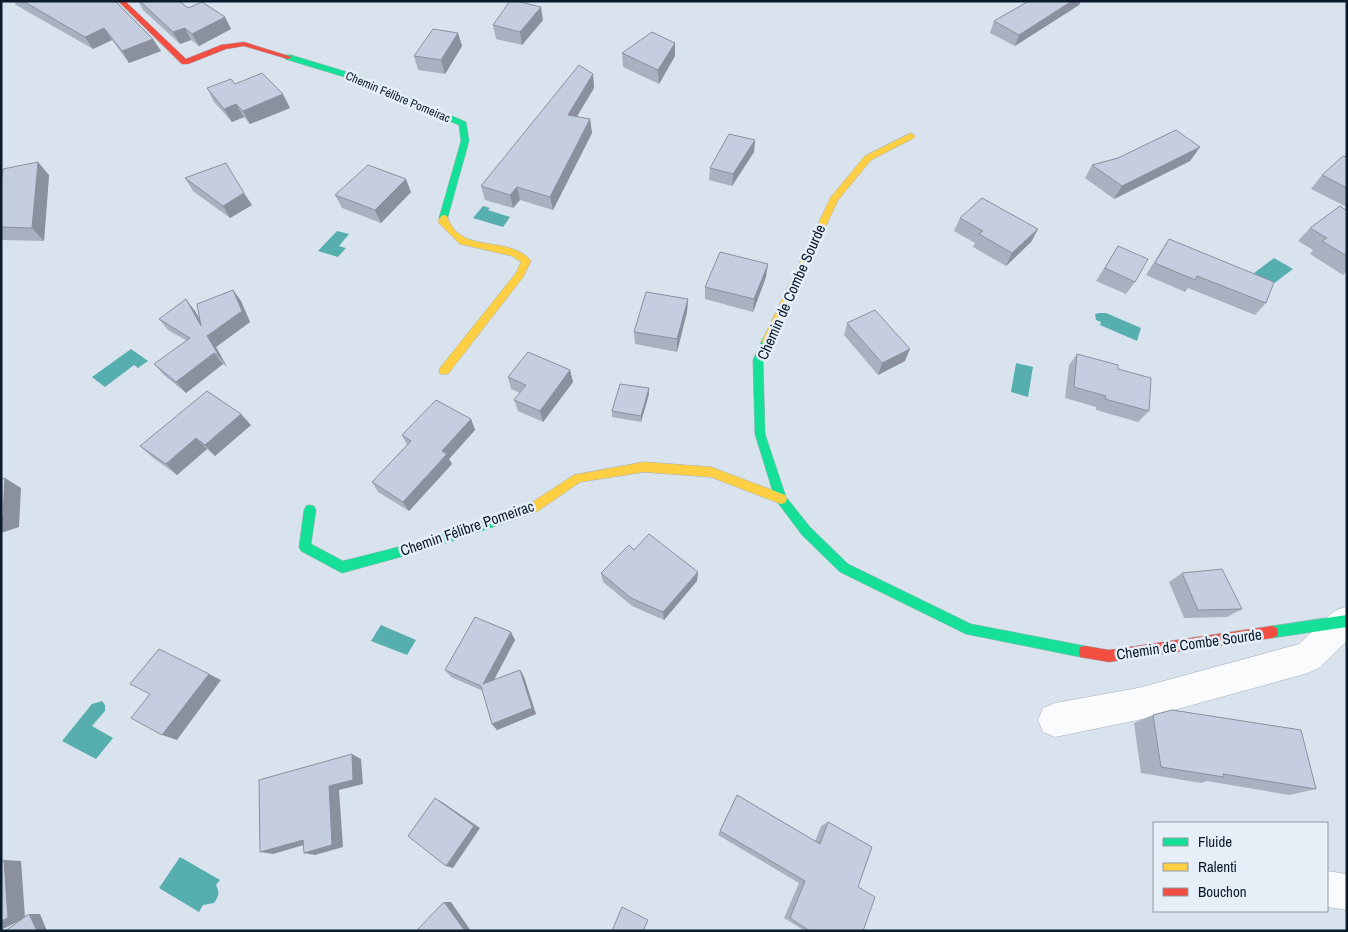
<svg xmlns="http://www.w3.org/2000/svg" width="1348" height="932" font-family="'Archivo Narrow',sans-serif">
  <rect width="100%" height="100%" fill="#d9e3ee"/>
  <path fill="#57aeae" d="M 483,206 L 490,208 L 488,210 L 510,217 L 503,227 L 473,218 Z
    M 337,231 L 349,234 L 339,246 L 346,248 L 338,257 L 318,251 Z
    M 1274,258 L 1293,269 L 1273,284 L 1254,273 Z
    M 1099,313 L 1106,313 L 1141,328 L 1137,341 L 1100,325 L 1101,322 L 1096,320 L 1095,314 Z
    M 131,349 L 148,361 L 138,368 L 134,365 L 105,387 L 92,377 Z
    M 1016,363 L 1033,367 L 1028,397 L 1011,392 Z
    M 381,625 L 416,640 L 407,655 L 371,641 Z
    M 102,701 L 105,705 L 105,711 L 92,726 L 113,738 L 96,759 L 62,741 L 92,704 Z
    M 180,857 L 220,880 L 216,885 C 220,893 219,896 214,903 L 203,905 L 199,912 L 159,888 Z"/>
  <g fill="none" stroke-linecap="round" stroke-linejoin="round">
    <defs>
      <path id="street" d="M 1345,607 L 1347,608 L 1347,641 L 1319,668 L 1308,673 L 1138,720 L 1055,737 L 1043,732 L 1038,720 L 1043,708 L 1055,703 L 1138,688 L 1299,644 L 1334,611 Z
        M 1327,871 L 1347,874 L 1347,910 L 1327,907 Z"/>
      <path id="fast" d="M 285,55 L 291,55 L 357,75 L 466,122 L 469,141 L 447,220 L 441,220 L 439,218 L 461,141 L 459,125 L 351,79 L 285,59 Z
        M 767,337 L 772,341 L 763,360 L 765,434 L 786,497 L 810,527 L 848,564 L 971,624 L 1085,646 L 1090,647 L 1091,652 L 1090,657 L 1085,658 L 966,634 L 840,572 L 802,535 L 775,499 L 755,434 L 753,360 L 763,338 Z
        M 310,505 L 314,506 L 316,510 L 311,544 L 343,561 L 426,540 L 524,506 L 528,507 L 530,511 L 528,515 L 426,550 L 342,573 L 301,551 L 299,547 L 304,510 L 306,506 Z
        M 1347,615 L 1347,627 L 1272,638 L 1267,636 L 1266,632 L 1267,628 L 1272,626 Z"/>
      <path id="slow" d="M 911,133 L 915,136 L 914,138 L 871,160 L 838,200 L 772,341 L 771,344 L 763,344 L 762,341 L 831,197 L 865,156 Z
        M 444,215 L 447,216 C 459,256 510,234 531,261 L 523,277 L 448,374 L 440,374 L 439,371 L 440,368 L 516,273 L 521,262 L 512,256 L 460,244 L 438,222 L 441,216 Z
        M 644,462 L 711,467 L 785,495 L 787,499 L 785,503 L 781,504 L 711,477 L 644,472 L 580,482 L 535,513 L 524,516 L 520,515 L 518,511 L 520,507 L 528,505 L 574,475 Z"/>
      <path id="jam" d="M 118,1 L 125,1 L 186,59 L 221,45 L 244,42 L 292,57 L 288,59 L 244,46 L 226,49 L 188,64 L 182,64 Z
        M 1272,626 L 1277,628 L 1278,632 L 1277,636 L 1272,638 L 1109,662 L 1080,657 L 1079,652 L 1080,647 L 1085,646 L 1109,650 Z"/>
    </defs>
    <use href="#street" stroke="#a3afbc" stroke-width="1"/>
    <use href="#fast" stroke="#a3afbc" stroke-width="1"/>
    <use href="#slow" stroke="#a3afbc" stroke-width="1"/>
    <use href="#jam" stroke="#a3afbc" stroke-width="1"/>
    <use href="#street" fill="#f9fbfc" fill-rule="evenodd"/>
    <use href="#fast" fill="#16e098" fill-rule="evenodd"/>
    <use href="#slow" fill="#ffcf43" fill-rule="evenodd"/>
    <use href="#jam" fill="#f24e42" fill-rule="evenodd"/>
  </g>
  <path fill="#a9b1c1" d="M 14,1 L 115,1 L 161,51 L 129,63 L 112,40 L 93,49 L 16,5 Z
    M 138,1 L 179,1 L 188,8 L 231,29 L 199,46 L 191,40 L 180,44 L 143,10 Z
    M 1029,1 L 1081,1 L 1079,5 L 1015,46 L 990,33 L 994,21 Z
    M 543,20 L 522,45 L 496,39 L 493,25 Z
    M 458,33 L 462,46 L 445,74 L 418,70 L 414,56 Z
    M 675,43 L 675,56 L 659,84 L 623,67 L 622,53 Z
    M 593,74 L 594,88 L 577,117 L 590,119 L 592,133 L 553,210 L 520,200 L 513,208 L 485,200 L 481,186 Z
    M 235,84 L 290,108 L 250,124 L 244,117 L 232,122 L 214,102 L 207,88 Z
    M 755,140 L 754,152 L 732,186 L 709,180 L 710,168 Z
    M 1200,147 L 1190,161 L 1114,199 L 1085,178 L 1092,165 L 1118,158 Z
    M 1347,157 L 1347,207 L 1311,189 L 1322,175 Z
    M 49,175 L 44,241 L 1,240 L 1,183 Z
    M 185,178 L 252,205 L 230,218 L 193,191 Z
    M 411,192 L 381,223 L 342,208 L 335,195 Z
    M 1347,211 L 1347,271 L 1343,275 L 1310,254 L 1313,250 L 1298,241 L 1310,228 Z
    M 960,218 L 1038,229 L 1031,242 L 1006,266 L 973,247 L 975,243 L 954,231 Z
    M 1169,239 L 1266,303 L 1255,315 L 1188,288 L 1185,292 L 1146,275 L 1161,251 Z
    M 1118,246 L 1135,282 L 1126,294 L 1096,281 Z
    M 766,277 L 753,312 L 705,299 L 705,287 Z
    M 233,290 L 241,301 L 250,322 L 216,347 L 227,367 L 223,364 L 186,393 L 164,375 L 154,364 L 187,341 L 168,330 L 159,319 L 195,311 L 200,320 Z
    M 688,299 L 687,312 L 677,352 L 635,344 L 634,332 Z
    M 847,323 L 905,361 L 878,375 L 844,335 Z
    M 1077,354 L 1118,369 L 1149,411 L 1138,422 L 1096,410 L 1096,407 L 1065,398 L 1069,365 Z
    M 570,370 L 573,382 L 543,422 L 518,411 L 514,400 L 520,393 L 511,389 L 508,377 Z
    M 649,388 L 649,394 L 641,422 L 612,417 L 612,411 Z
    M 471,419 L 475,430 L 449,459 L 452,464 L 409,511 L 378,492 L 372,482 L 407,445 L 402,435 Z
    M 251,425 L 215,456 L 207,449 L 177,475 L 152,457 L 140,446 Z
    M 634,550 L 698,572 L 697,581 L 664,620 L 632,606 L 603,582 L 601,573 Z
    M 1182,573 L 1242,609 L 1227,617 L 1184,618 L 1169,582 Z
    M 515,640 L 494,680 L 520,670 L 524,677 L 536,714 L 497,730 L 492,724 L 483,691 L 451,677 L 445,670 Z
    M 1153,715 L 1316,789 L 1289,795 L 1207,781 L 1201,783 L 1141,773 L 1134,723 Z
    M 737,795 L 815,841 L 821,826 L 828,822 L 858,887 L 863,931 L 805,931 L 784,918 L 799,883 L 718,835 Z"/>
  <path fill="#8a909d" d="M 1072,1 L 1081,1 L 1079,5 L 1015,46 L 1019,35 Z
    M 541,7 L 543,20 L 522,45 L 520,32 Z
    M 225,17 L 231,29 L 199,46 L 192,34 Z
    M 104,28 L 112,40 L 93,49 L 85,37 Z
    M 185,28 L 191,40 L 180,44 L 173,32 Z
    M 458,33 L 462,46 L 445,74 L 441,60 Z
    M 153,39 L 161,51 L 129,63 L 122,51 Z
    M 675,43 L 675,56 L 659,84 L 658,70 Z
    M 593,74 L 594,88 L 569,129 L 568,115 Z
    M 283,94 L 290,108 L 250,124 L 243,111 Z
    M 236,104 L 244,117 L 232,122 L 224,109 Z
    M 590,119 L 592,133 L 553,210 L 550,197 Z
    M 755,140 L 754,152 L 732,186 L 733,174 Z
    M 1200,147 L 1190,161 L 1114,199 L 1122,186 Z
    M 38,162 L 49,175 L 44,241 L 32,228 Z
    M 406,179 L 411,192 L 381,223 L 375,210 Z
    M 517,187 L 520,200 L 513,208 L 510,195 Z
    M 244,193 L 252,205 L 230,218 L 223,206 Z
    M 1038,229 L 1031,242 L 1006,266 L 1012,253 Z
    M 768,264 L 766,277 L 753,312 L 754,299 Z
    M 233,290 L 241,301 L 250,322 L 216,347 L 227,367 L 219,356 L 186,299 L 195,311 L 209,335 Z
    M 688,299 L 687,312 L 677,352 L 677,339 Z
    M 910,349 L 905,361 L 878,375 L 882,363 Z
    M 214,353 L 223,364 L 186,393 L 176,382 Z
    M 570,370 L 573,382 L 543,422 L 540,411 Z
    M 649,388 L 649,394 L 641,422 L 641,416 Z
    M 241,414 L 251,425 L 215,456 L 205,445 Z
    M 471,419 L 475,430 L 449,459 L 452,464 L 409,511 L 403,502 L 442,451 Z
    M 196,438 L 207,449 L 177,475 L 166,464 Z
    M 5,478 L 21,488 L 19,527 L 1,533 L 1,518 Z
    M 698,572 L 697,581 L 664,620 L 663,612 Z
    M 511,632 L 515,640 L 488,691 L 483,684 Z
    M 520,670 L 524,677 L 536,714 L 497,730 L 492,724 Z
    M 209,674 L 221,680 L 177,740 L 162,735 Z
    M 352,754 L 361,759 L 363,784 L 339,790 L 343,847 L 315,855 L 304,853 L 329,786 Z
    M 435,798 L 442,802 L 480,828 L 453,868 L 446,866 Z
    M 303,840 L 314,842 L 273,854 L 260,852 Z
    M 4,860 L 21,861 L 25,918 L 1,930 Z
    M 444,902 L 451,902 L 471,931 L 465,931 Z
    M 29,914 L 40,914 L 47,931 L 37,931 Z"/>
  <path fill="#c5cee0" stroke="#8a909d" d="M 23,1 L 115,1 L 153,39 L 122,51 L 104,28 L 85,37 Z
    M 140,1 L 179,1 L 188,8 L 202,2 L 225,17 L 192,34 L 185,28 L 173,32 Z
    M 510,1 L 516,1 L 541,7 L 520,32 L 493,25 Z
    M 1029,1 L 1072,1 L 1019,35 L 994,21 Z
    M 433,29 L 458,33 L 441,60 L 414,56 Z
    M 652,32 L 675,43 L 658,70 L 622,53 Z
    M 579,65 L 593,74 L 568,115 L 590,119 L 550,197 L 517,187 L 510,195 L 481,186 Z
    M 262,73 L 283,94 L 243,111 L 236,104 L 224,109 L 207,88 L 231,79 L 235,84 Z
    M 1176,130 L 1200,147 L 1122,186 L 1092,165 L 1118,158 Z
    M 729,134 L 755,140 L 733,174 L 710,168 Z
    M 1343,156 L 1347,157 L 1347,188 L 1322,175 Z
    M 38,162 L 32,228 L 1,227 L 1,183 L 3,169 Z
    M 226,163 L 244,193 L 223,206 L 185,178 Z
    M 368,165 L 406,179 L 375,210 L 335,195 Z
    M 982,198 L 1038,229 L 1012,253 L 979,234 L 983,231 L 960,218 Z
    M 1340,206 L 1347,211 L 1347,256 L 1322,241 L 1327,238 L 1310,228 Z
    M 1169,239 L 1274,282 L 1266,303 L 1197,276 L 1195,280 L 1155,263 Z
    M 1118,246 L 1148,259 L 1135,282 L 1105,268 Z
    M 720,252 L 768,264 L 754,299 L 705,287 Z
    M 233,290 L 242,311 L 207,336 L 219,356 L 214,353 L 176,382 L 154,364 L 190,338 L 159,319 L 186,299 L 201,326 L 197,304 Z
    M 646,292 L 688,299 L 677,339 L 634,332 Z
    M 875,310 L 910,349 L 882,363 L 847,323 Z
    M 528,352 L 570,370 L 540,411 L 514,400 L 526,385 L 508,377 Z
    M 1077,354 L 1118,365 L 1118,369 L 1151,378 L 1149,411 L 1105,399 L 1106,396 L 1074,387 Z
    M 620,384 L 649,388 L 641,416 L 612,411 Z
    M 207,391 L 241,414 L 205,445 L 196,438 L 166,464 L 140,446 Z
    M 436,400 L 471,419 L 442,451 L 447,454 L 403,502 L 372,482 L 411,441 L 402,435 Z
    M 5,478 L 3,517 L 1,518 L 1,479 Z
    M 649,534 L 698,572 L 663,612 L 631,598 L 601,573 L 629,545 L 634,550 Z
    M 1222,569 L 1242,609 L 1198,610 L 1182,573 Z
    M 475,617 L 511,632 L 483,684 L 520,670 L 532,708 L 492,724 L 481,686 L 445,670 Z
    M 159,649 L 209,674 L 162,735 L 131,718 L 150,694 L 130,684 Z
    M 1172,710 L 1301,730 L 1316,789 L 1223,774 L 1224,777 L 1161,767 L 1153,715 Z
    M 352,754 L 353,780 L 329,786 L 332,845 L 304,853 L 303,840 L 260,852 L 259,780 Z
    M 737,795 L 820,844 L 828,822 L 872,847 L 858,887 L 875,897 L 863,931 L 810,931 L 790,918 L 805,881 L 720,831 Z
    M 435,798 L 474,826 L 446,866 L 408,836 Z
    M 4,860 L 8,918 L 1,921 L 1,861 Z
    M 444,902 L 465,931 L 416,931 Z
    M 622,907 L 648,920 L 643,931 L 612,931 Z
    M 29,914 L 37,931 L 5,931 Z"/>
  <g text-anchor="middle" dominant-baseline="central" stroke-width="5" stroke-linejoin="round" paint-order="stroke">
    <g font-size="12" fill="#0b1b2c" stroke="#e6eff8">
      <text transform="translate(398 97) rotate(23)">Chemin Félibre Pomeirac</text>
    </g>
    <g font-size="15" fill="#0b1b2c" stroke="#e6eff8">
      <text transform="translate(791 292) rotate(-66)">Chemin de Combe Sourde</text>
      <text transform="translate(467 528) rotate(-19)">Chemin Félibre Pomeirac</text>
      <text transform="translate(1189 644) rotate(-8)">Chemin de Combe Sourde</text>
    </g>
  </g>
  <rect width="1348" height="932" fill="none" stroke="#0b1b2c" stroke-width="5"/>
  <rect x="1153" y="822" width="175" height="90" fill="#e6eff8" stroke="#8e9aa6"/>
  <rect x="1163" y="838" width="25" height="8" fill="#16e098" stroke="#8e9aa6"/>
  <text x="1198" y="847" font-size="15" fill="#0b1b2c">Fluide</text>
  <rect x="1163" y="863" width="25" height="8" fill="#ffcf43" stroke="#8e9aa6"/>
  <text x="1198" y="872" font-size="15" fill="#0b1b2c">Ralenti</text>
  <rect x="1163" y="888" width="25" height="8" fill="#f24e42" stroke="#8e9aa6"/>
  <text x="1198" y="897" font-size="15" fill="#0b1b2c">Bouchon</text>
</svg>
